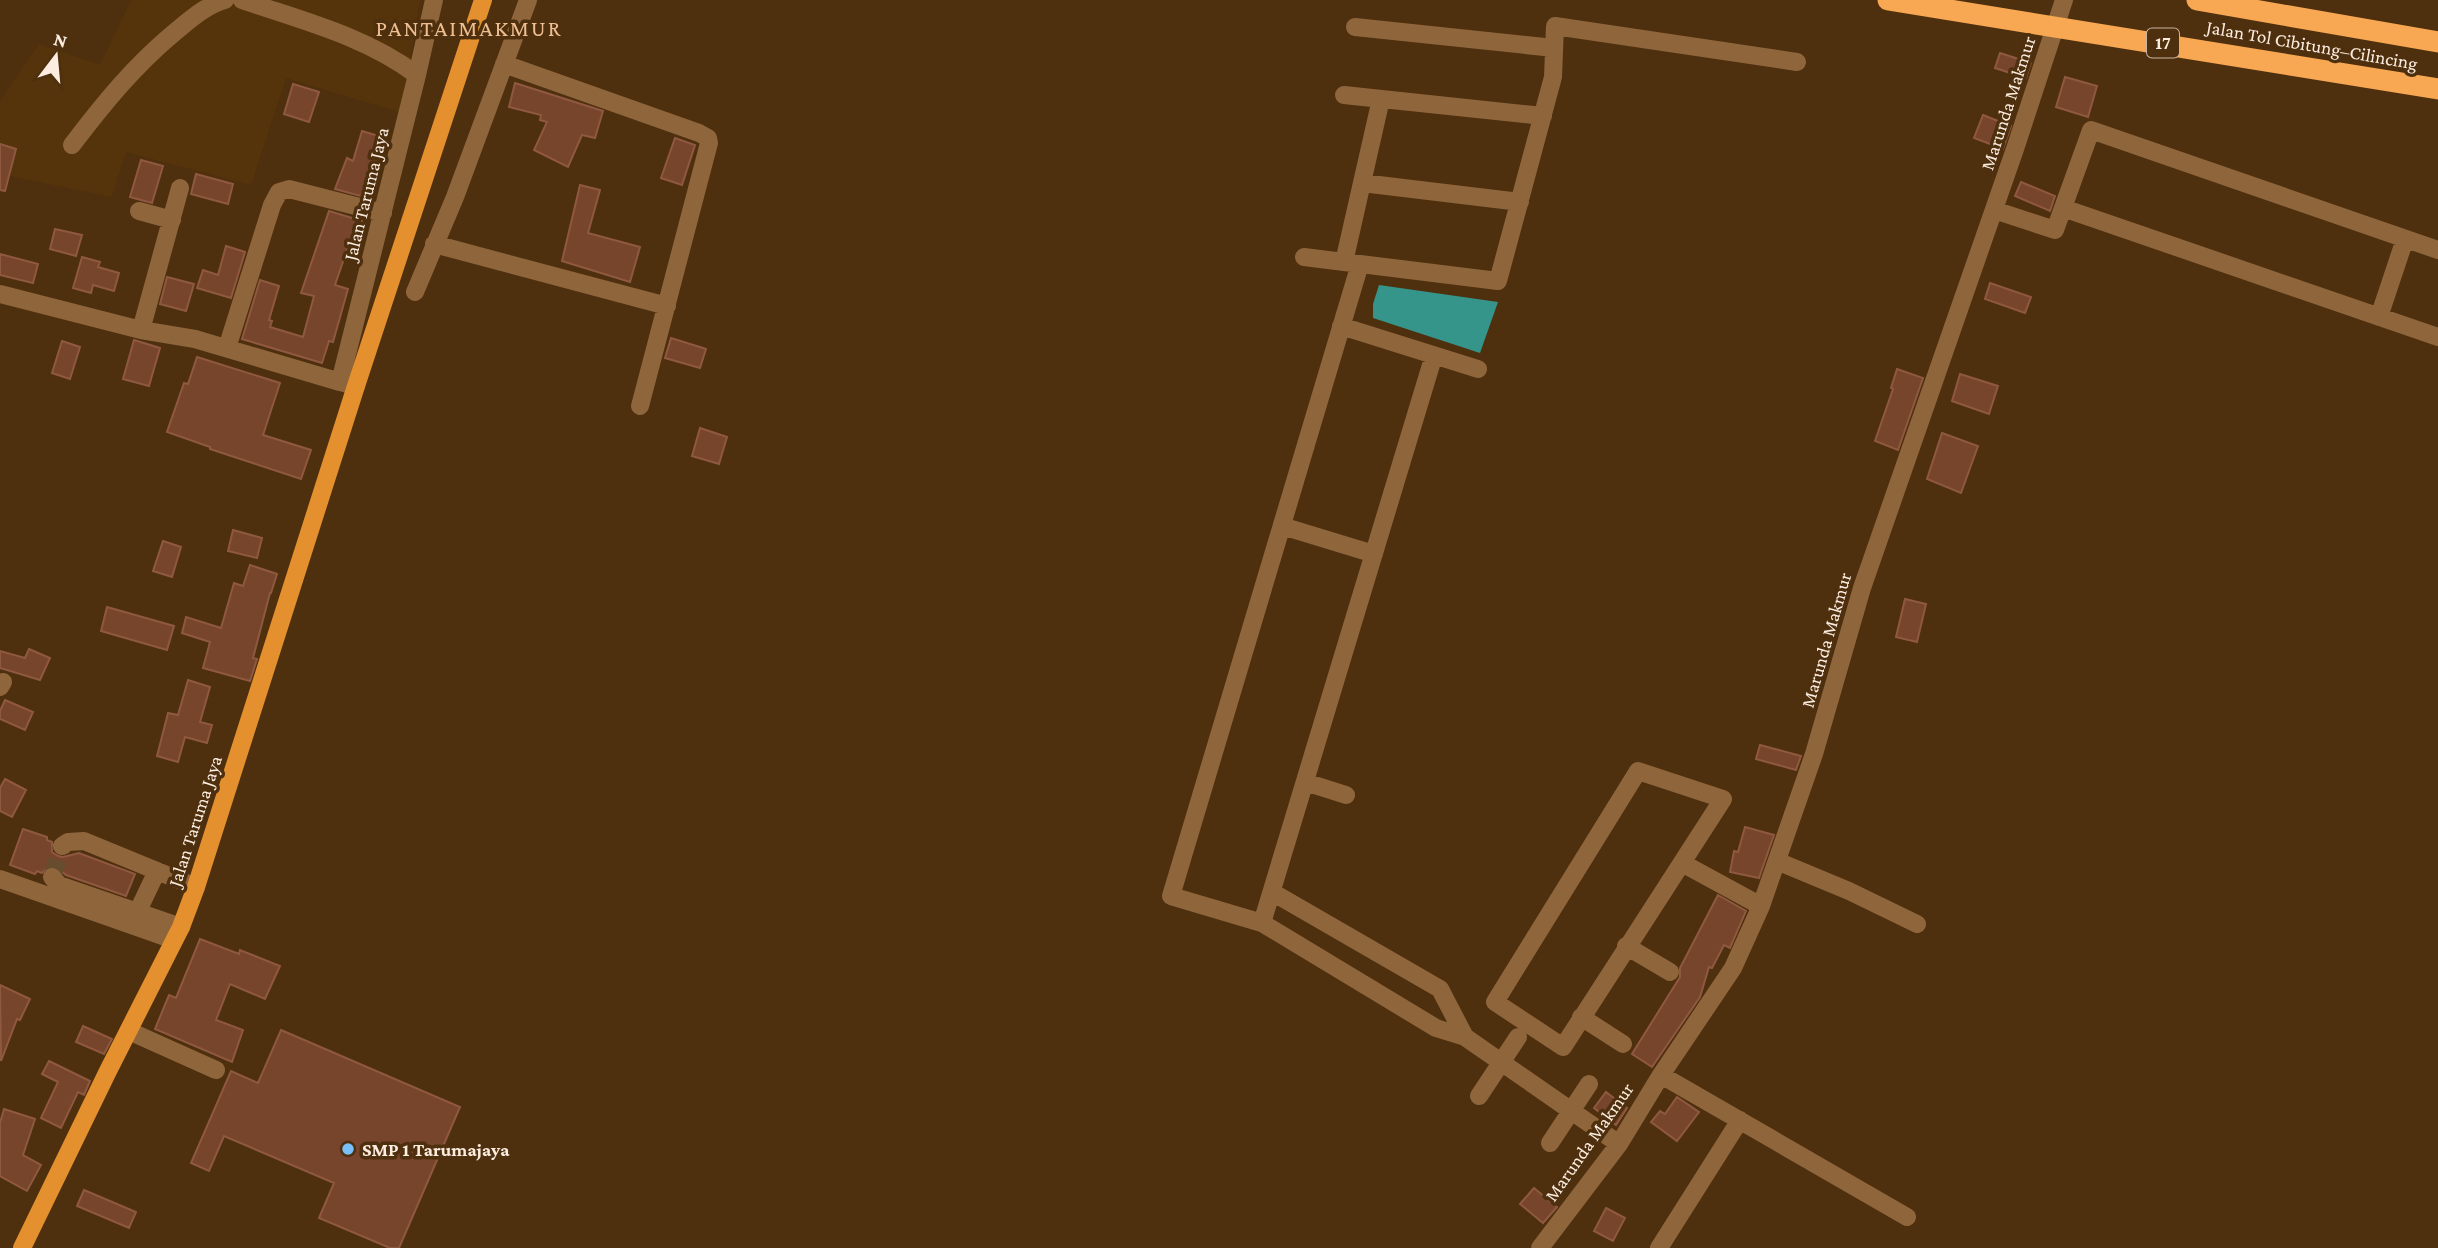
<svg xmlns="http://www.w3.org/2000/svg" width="2438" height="1248" font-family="'Crimson Pro',serif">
  <rect width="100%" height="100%" fill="#4e2f0e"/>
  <path fill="#56340b" d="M 131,0 L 420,0 L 402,113 L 286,78 L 251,185 L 126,152 L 112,197 L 0,174 L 0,101 L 39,44 L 100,65 Z"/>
  <path fill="#35958a" d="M 1379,285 L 1498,302 L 1480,353 L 1373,318 L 1373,304 Z"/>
  <path fill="#77442c" stroke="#8f5940" stroke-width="2" d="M 2000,53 L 2031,63 L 2026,78 L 1995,68 Z
    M 2065,77 L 2097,86 L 2088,117 L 2056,107 Z
    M 515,83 L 603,111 L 595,138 L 582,135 L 568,167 L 534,150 L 547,122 L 540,120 L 541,115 L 509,107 Z
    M 293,84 L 319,92 L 309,122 L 284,114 Z
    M 1983,115 L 2011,126 L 2003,149 L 1974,138 Z
    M 362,131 L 385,138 L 361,196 L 335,189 L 347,158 L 353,161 Z
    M 675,138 L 695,145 L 682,185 L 661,178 Z
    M 0,144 L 16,149 L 5,191 L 0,190 Z
    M 141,160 L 163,166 L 152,203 L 130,197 Z
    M 196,174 L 233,184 L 228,204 L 191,194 Z
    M 2021,182 L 2055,196 L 2050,211 L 2015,196 Z
    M 580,185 L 600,190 L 588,233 L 640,247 L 630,282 L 562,261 Z
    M 329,211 L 362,221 L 356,239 L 351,238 L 335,285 L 348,289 L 333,342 L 329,341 L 322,363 L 242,339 L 260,280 L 279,286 L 269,320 L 272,321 L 270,327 L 303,337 L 314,296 L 301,293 Z
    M 55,229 L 82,235 L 76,256 L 50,249 Z
    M 226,246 L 245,252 L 231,298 L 197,288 L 203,270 L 218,275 Z
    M 0,254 L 38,264 L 33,283 L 0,275 Z
    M 82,257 L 100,262 L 98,267 L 119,273 L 114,291 L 93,285 L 91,293 L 73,288 Z
    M 167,277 L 194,284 L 186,311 L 160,304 Z
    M 1990,283 L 2031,297 L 2025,313 L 1985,299 Z
    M 671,338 L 706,349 L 700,368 L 665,358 Z
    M 134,340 L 160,348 L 149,386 L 123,379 Z
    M 62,341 L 80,347 L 70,379 L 52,373 Z
    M 197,357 L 280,383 L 263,435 L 311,450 L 301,479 L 210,449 L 210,447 L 167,432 L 184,383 L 188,384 Z
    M 1897,369 L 1923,378 L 1898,450 L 1875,441 L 1893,389 L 1891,388 Z
    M 1960,374 L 1998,386 L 1989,414 L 1952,401 Z
    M 700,428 L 727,437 L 719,464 L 692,456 Z
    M 1942,433 L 1978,446 L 1961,493 L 1927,479 Z
    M 233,530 L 262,538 L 257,558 L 228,551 Z
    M 163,541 L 181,547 L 172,577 L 153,571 Z
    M 250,565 L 277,574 L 271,593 L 270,593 L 253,658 L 257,659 L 250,681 L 203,668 L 210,642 L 182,633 L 186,617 L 221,628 L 234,583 L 243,586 Z
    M 1905,599 L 1926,604 L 1917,642 L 1896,637 Z
    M 107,607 L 174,626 L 167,650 L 101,631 Z
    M 29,649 L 50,658 L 40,680 L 0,668 L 0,651 L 25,658 Z
    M 188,680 L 210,687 L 200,722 L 212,725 L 207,743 L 185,737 L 178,762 L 157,756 L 168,713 L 178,715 Z
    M 5,700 L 33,712 L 25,730 L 0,719 L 0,711 Z
    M 1760,745 L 1801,756 L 1796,770 L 1756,759 Z
    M 5,779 L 26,790 L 12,817 L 0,811 L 0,788 Z
    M 1745,827 L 1774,835 L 1759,878 L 1730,872 L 1734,851 L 1738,852 Z
    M 23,829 L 47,837 L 47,840 L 52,842 L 52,852 L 58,856 L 63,857 L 79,853 L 135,874 L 126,896 L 66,875 L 55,866 L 49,866 L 42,873 L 37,871 L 35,874 L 10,865 Z
    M 1718,895 L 1746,911 L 1730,948 L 1724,945 L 1712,968 L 1709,967 L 1700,997 L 1652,1067 L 1632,1054 L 1680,977 L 1680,968 Z
    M 200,939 L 239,954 L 240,950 L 280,966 L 265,999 L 230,984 L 216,1020 L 243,1030 L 232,1062 L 155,1029 L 169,995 L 176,998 Z
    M 0,985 L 30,999 L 20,1020 L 17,1019 L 1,1061 Z
    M 83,1026 L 112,1039 L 104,1054 L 76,1042 Z
    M 281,1030 L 460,1107 L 399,1248 L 390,1248 L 319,1218 L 334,1183 L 224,1136 L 209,1171 L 191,1163 L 231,1071 L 258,1083 Z
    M 49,1061 L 90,1081 L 84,1095 L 78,1092 L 61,1128 L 41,1118 L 58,1082 L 42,1074 Z
    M 1606,1092 L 1627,1108 L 1616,1125 L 1594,1108 Z
    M 1677,1097 L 1699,1112 L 1677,1141 L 1651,1122 L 1660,1111 L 1665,1114 Z
    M 4,1109 L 35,1119 L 23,1155 L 41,1165 L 27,1191 L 0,1176 L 0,1123 Z
    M 1534,1188 L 1557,1207 L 1543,1223 L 1520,1204 Z
    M 84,1190 L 136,1212 L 129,1228 L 77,1206 Z
    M 1606,1208 L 1625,1218 L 1613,1241 L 1594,1231 Z"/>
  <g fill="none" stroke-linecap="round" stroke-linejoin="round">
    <path stroke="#684c2e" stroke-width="18" stroke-dasharray="18 9" stroke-linecap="butt" d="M 52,877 L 62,846"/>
    <path stroke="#8f653c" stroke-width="18" d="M 242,0 C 303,21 365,36 417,75
      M 1355,27 L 1554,48
      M 504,64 L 699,133 L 708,138 L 709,143 L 640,406
      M 1344,95 L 1543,116
      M 72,145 C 104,103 134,66 175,32 C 191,19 205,6 225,0
      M 1362,183 L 1520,202
      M 2063,208 L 2438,337
      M 1994,210 L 2055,230 L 2091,130 L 2438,250
      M 139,211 L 172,220
      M 434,244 L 667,306
      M 1304,257 L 1498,281 L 1553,77 L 1555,26 L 1797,62
      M 1344,262 L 1381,99
      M 1360,264 L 1171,896 L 1262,923 L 1436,1028 L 1465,1037 L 1619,1144
      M 415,292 L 455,197 L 528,0
      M 0,294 L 141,330 L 195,339 L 340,382
      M 2379,317 L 2405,239
      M 1341,326 L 1478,369
      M 141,330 L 180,188
      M 227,348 L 272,205 L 279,192 L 289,189 L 383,213
      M 356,386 L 340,382 L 417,75 L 434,0
      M 1282,526 L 1374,554
      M 0,687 L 3,682
      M 1638,771 L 1723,799 L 1563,1047 L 1495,1002 Z
      M 1305,782 L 1346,795
      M 62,846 L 68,842 L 84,841 L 196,887
      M 1777,861 L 1849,891 L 1917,924
      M 1682,863 L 1761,906
      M 52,877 L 59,885 L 181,927
      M 0,879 L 174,940
      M 1272,892 L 1440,989 L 1465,1037
      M 137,913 L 157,871
      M 1262,923 L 1434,355
      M 1626,946 L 1670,972
      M 1581,1017 L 1623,1044
      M 129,1031 L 216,1070
      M 1661,1075 L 1907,1217
      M 1479,1096 L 1518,1037
      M 1550,1143 L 1589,1084
      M 1540,1248 L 1619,1144 L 1661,1075 L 1733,968 L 1761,906 L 1814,754 L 1862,588 L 2015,149 L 2064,0
      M 1659,1248 L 1740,1120"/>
    <path stroke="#e4902e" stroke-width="18" d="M 22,1248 L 108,1071 L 181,927 L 196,887 L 356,386 L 483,0"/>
    <path stroke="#f8a752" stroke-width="21" d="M 2197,0 L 2438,42"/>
    <path stroke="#f8a752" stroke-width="21" d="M 1888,0 L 2438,89"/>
  </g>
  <circle fill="#79bff8" stroke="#4e2f0e" stroke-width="2.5" cx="348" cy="1149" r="7"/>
  <g text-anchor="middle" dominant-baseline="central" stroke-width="7" stroke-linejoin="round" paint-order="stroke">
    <rect fill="#4e2f0e" stroke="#c8b4a1" stroke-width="2" x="2147" y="28.5" width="32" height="29" rx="5"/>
    <g font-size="18" font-weight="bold" fill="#fcede0">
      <text x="2163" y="43">17</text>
    </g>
    <g font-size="19" fill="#fcede0" stroke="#4e2f0e">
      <text transform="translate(2312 45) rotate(10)">Jalan Tol Cibitung–Cilincing</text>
      <text transform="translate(2008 103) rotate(-72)">Marunda Makmur</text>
      <text transform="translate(366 194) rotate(-76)">Jalan Taruma Jaya</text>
      <text transform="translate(1826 640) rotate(-74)">Marunda Makmur</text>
      <text transform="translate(195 821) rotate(-72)">Jalan Taruma Jaya</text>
      <text transform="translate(1589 1142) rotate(-55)">Marunda Makmur</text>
    </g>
    <g font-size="19" font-weight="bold" fill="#fcede0" stroke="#4e2f0e" text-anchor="start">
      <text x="362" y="1149">SMP 1 Tarumajaya</text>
    </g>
    <g font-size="23" letter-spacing="2" fill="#eebe91" stroke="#4e2f0e">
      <text x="469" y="28">PANTAIMAKMUR</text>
    </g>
  </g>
  <g transform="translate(56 56) rotate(16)" stroke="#4e2f0e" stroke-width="5" paint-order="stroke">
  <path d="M0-5L12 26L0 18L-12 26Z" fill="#fcede0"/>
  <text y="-10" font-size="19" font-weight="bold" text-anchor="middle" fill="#fcede0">N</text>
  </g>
</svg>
